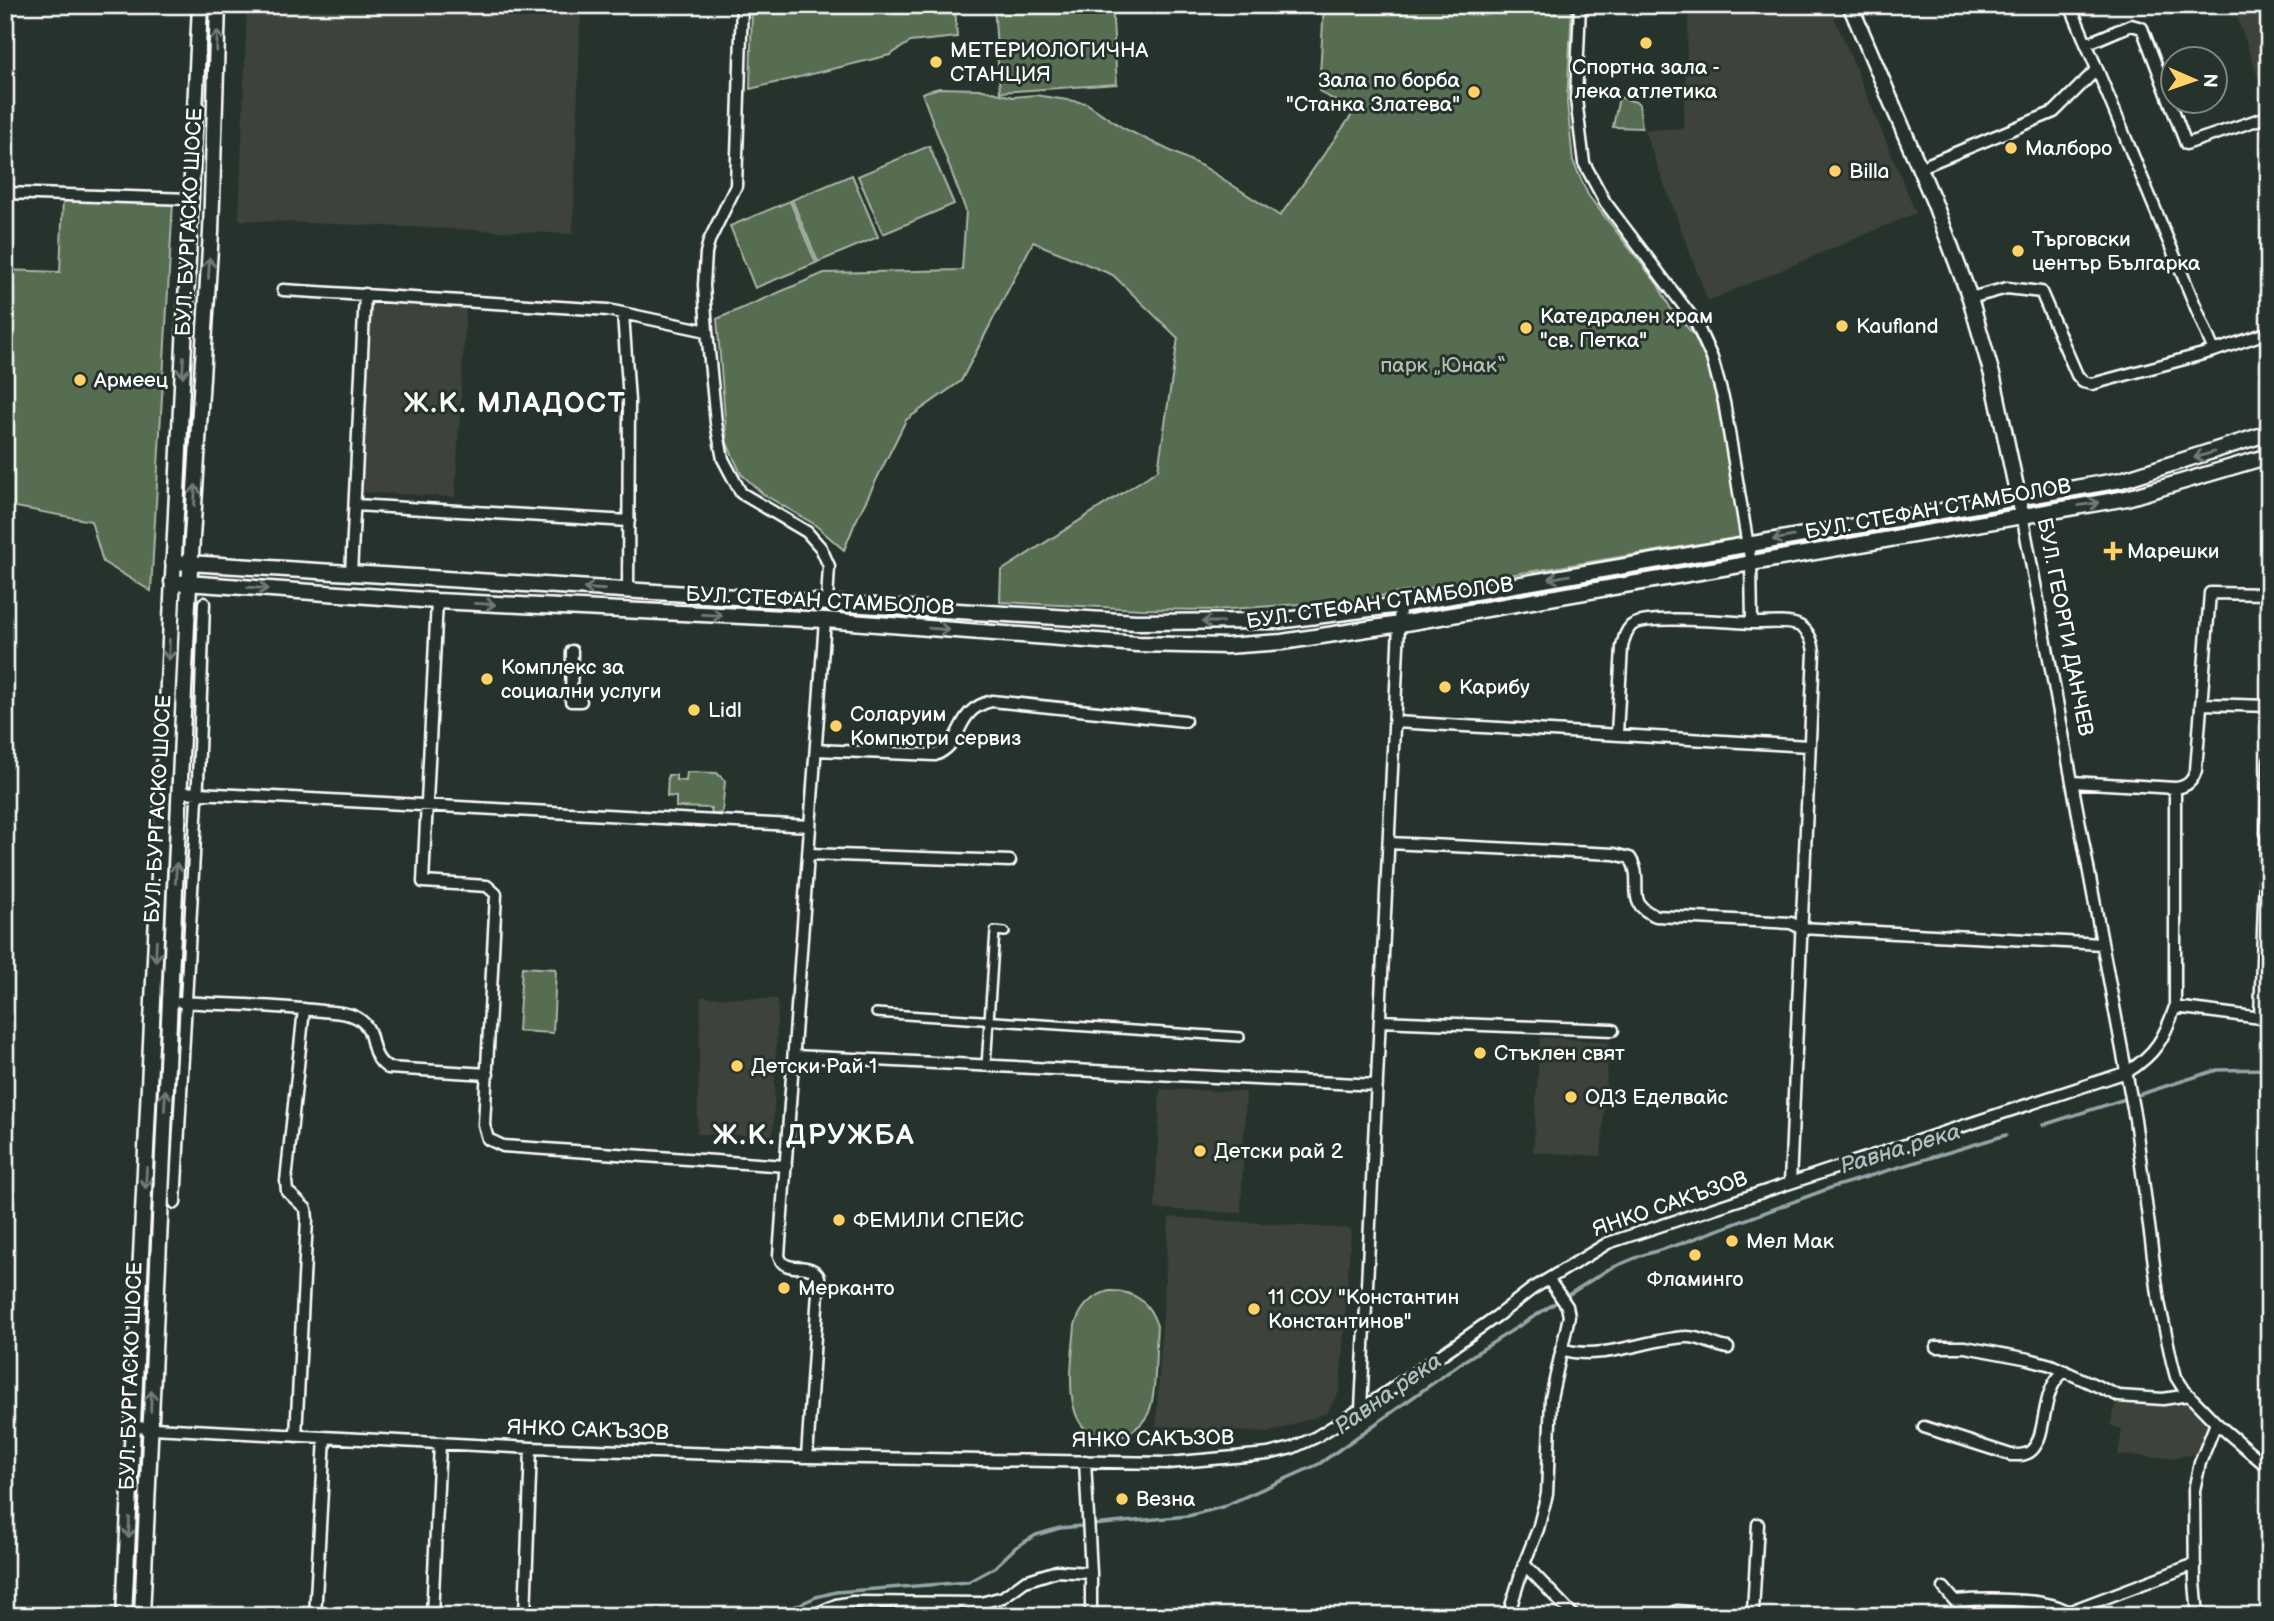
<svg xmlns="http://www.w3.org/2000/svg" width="2274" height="1621" font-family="'Balsamiq Sans',sans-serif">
  <rect width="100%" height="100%" fill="#26332d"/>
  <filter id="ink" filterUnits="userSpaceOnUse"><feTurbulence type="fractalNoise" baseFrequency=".0143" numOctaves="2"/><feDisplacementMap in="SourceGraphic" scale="14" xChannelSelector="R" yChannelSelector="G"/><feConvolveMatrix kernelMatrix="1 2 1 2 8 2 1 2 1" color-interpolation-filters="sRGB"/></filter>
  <g filter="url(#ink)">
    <path fill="#3c423a" d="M 247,5 L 581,5 L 573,234 L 239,220 Z
      M 1689,5 L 1829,5 L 1916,213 L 1708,301 L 1644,130 L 1683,128 Z
      M 2233,5 L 2269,5 L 2269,103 L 2267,103 Z
      M 370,302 L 466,307 L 455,497 L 359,492 Z
      M 701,997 L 778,999 L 773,1136 L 697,1134 Z
      M 1540,1037 L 1609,1042 L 1601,1156 L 1533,1152 Z
      M 1160,1089 L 1246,1092 L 1241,1213 L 1155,1209 Z
      M 1169,1217 L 1351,1229 L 1340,1389 L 1327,1413 L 1268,1433 L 1156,1426 Z
      M 2117,1401 L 2189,1403 L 2208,1425 L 2210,1431 L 2197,1454 L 2172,1458 L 2118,1455 L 2122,1429 L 2110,1425 Z"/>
    <path fill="#576d51" stroke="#abb6a8" stroke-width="2" d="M 752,5 L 955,5 L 957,37 L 910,42 L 890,55 L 750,89 Z
      M 994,5 L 1112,5 L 1117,84 L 1000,92 Z
      M 1324,5 L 1572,5 L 1567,102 L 1573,161 L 1588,195 L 1658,285 L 1671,309 L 1694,335 L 1706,361 L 1716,396 L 1742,537 L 1357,600 L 1215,610 L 1142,609 L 1000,602 L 1001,571 L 1158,470 L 1178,338 L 1113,275 L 1033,242 L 961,381 L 906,420 L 855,523 L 844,550 L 814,524 L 763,494 L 741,474 L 727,443 L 717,319 L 824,273 L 962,270 L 966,211 L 922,93 L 939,88 L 979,89 L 1013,97 L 1035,95 L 1086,103 L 1123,128 L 1206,168 L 1280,216 L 1354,112 L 1319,91 Z
      M 1619,97 L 1639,103 L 1642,128 L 1613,127 Z
      M 929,146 L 954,204 L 883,234 L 858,176 Z
      M 852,175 L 878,237 L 818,262 L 792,200 Z
      M 63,198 L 173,202 L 151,591 L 103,562 L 91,521 L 5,505 L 5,270 L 60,272 Z
      M 790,201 L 816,263 L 755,288 L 730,226 Z
      M 687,772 L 717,773 L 725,781 L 722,813 L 712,815 L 711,808 L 676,807 L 676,797 L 667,796 L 668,775 L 676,775 L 676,780 L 686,781 Z
      M 522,967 L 556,969 L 553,1033 L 518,1031 Z
      M 1109,1291 C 1134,1290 1150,1303 1157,1326 C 1155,1349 1157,1392 1149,1412 C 1143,1425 1130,1435 1116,1437 C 1055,1444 1073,1359 1075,1325 C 1081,1307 1091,1296 1109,1291 Z"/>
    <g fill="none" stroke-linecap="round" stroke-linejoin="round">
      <path stroke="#92a6a9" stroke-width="3.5" d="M 2043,1125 L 2217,1070 L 2269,1069
        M 774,1616 L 816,1597 L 836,1592 L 968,1582 L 994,1568 L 1016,1547 L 1036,1535 L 1060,1528 L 1188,1516 L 1222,1507 L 1319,1464 L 1467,1359 L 1609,1269 L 1640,1256 L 1680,1244 L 1833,1187 L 2006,1135"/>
      <defs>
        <path id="pedestrian" d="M 876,1013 L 1240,1037
          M 986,1066 L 995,931 L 1005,932"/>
        <path id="minor" d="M 742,5 L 736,186 L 709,241 L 706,253 L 704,285 L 707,331 L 716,423 L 723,459 L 741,493 L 807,532 L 821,548 L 829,566 L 827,601
          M 1580,5 L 1576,99 L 1584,163 L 1605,202 L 1695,321 L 1712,358 L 1724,402 L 1751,564 L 1752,623 C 1783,624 1809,614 1814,652 L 1790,1183
          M 2086,44 L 2131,25 L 2142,28 L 2186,144 L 2269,116
          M 2097,69 L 2214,351 L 2269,332
          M 1919,168 L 2054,112 L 2097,69 L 2070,5
          M 5,193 L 190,199
          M 283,290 L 608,310 L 707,331
          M 1970,298 L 2007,288 L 2041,292 L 2077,375 L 2083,382 L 2092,384 L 2214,351
          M 623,313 L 629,401 L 628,592
          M 355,505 L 629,521
          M 2022,514 L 2135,1119 L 2159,1302 L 2172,1362 L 2176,1377 L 2185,1391 L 2216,1423 L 2200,1463 L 2194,1490 L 2195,1582 L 2198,1616
          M 351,574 L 365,294
          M 437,601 L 423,882 L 487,886 L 496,894 L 484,1125 L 488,1139 L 503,1146 L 786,1166
          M 572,651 L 571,701 L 581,701
          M 2201,704 L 2269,706
          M 1395,722 L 1809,746
          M 1617,733 L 1622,647 C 1624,639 1625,632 1631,626 C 1643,614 1731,622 1752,623
          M 816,750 L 935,755 C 966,743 953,710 992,701 L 1185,721
          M 2072,782 L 2175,788 C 2187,787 2193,781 2196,770 L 2210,593 L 2269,594
          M 179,792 L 810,826
          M 1389,843 L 1614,854 L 1630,858 C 1646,882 1622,903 1656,916 L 1791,923 L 1801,928 L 2102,944
          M 809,854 L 1010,861
          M 181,1002 C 228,1005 275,1005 322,1011 C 333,1012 349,1012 359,1019 C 378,1031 366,1054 388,1068 L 488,1074
          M 2175,1007 L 2269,1019
          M 2260,1017 L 2269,761
          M 1380,1021 L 1613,1030
          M 794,1056 L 1377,1085
          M 175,1203 L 198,781 L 204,603
          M 1549,1280 L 1567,1306 L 1569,1316 L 1551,1398 L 1547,1494 L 1538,1529 L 1524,1564 L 1574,1616
          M 1936,1347 L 1965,1347 L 2029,1359 L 2051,1365 L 2119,1396 L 2163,1399 L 2189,1395
          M 1561,1349 C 1602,1362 1645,1339 1686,1337 C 1700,1336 1714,1346 1728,1348
          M 1361,1409 L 1400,605
          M 2216,1423 L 2269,1468
          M 134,1427 L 531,1448 L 807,1457 L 1168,1463 L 1268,1454 L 1292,1448 L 1316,1437 L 1377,1399 L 1497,1316 L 1532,1289 L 1608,1243 L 2127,1072 C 2156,1054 2164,1038 2175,1007 L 2175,788
          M 1924,1427 L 2011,1455 C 2018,1455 2026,1456 2032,1450 C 2049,1432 2039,1390 2065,1371
          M 296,1436 L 307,1219 L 306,1209 L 287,1191 L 286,1181 L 304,1009
          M 807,1457 L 819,1277 C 810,1259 785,1276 779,1256 L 825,620
          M 1085,1461 L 1091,1573 L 1091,1616
          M 1944,1588 L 1955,1601 C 1981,1599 2048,1597 2068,1612 L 2195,1564
          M 315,1616 L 325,1437
          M 432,1616 L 440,1443
          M 525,1616 L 531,1448
          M 811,1616 L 836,1605 L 853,1602 L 981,1603 L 1003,1597 L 1025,1581 L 1057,1571 L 1091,1573
          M 1508,1616 L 1524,1564
          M 1666,1616 L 1677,1611 L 1737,1616
          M 1741,1616 L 1753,1611 L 1758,1524"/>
        <path id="secondary" d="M 1850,5 L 1934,202 L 1970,298 L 1993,378 L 2020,506
          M 173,562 L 1136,622 L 1278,621 L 1400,605 L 2121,480 L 2269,433
          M 172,582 L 437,601 L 825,620 L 1137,644 L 1226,646 L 1282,642 L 1400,624 L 2127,498 L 2269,456
          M 124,1616 L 200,5
          M 142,1616 L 188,603 L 211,232 L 218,5"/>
      </defs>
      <use href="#pedestrian" stroke="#fff" stroke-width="12"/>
      <use href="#minor" stroke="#fff" stroke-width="15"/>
      <use href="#secondary" stroke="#fff" stroke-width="19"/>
      <use href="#pedestrian" stroke="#26332d" stroke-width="7"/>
      <use href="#minor" stroke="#26332d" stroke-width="10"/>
      <use href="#secondary" stroke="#26332d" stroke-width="14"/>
    </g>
    <defs><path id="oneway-shaft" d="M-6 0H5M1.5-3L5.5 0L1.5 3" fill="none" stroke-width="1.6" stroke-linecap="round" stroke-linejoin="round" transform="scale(1.75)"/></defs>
    <g stroke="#727a76">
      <use href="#oneway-shaft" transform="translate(217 41) rotate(-88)"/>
      <use href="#oneway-shaft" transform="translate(209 268) rotate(-87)"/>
      <use href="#oneway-shaft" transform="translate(183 367) rotate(93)"/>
      <use href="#oneway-shaft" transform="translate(2204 455) rotate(163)"/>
      <use href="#oneway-shaft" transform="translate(195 495) rotate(-87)"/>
      <use href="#oneway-shaft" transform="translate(2089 504) rotate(-9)"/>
      <use href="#oneway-shaft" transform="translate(1783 538) rotate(170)"/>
      <use href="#oneway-shaft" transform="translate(1559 577) rotate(170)"/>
      <use href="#oneway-shaft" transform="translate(258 588) rotate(4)"/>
      <use href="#oneway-shaft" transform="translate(594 589) rotate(-176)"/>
      <use href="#oneway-shaft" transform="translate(485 604) rotate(3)"/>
      <use href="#oneway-shaft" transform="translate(712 615) rotate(3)"/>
      <use href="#oneway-shaft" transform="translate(1212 622) rotate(-180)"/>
      <use href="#oneway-shaft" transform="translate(939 629) rotate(5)"/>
      <use href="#oneway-shaft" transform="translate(169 650) rotate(92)"/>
      <use href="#oneway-shaft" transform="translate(176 873) rotate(-87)"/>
      <use href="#oneway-shaft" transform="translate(156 951) rotate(92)"/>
      <use href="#oneway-shaft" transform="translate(165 1100) rotate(-87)"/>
      <use href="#oneway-shaft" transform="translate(146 1178) rotate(93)"/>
      <use href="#oneway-shaft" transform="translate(151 1401) rotate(-88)"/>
      <use href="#oneway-shaft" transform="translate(129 1528) rotate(93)"/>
    </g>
  </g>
  <g fill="#ffd166" stroke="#26332d" stroke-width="2.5">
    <circle cx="1646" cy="43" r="7"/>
    <circle cx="936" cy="62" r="7"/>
    <circle cx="1474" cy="92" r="7"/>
    <circle cx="2011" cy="148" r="7"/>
    <circle cx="1835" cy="171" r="7"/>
    <circle cx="2018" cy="251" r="7"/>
    <circle cx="1842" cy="326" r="7"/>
    <circle cx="1526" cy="328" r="7"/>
    <circle cx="80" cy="380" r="7"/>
    <path d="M2109.5 540.5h7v7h7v7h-7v7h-7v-7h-7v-7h7z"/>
    <circle cx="487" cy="679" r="7"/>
    <circle cx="1445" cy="687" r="7"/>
    <circle cx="694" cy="710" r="7"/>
    <circle cx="836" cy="726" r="7"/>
    <circle cx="1480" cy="1053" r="7"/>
    <circle cx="737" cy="1066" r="7"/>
    <circle cx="1571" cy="1097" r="7"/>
    <circle cx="1200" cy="1151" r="7"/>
    <circle cx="839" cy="1220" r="7"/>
    <circle cx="1732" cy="1241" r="7"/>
    <circle cx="1695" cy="1255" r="7"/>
    <circle cx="784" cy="1288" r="7"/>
    <circle cx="1254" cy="1309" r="7"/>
    <circle cx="1122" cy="1499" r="7"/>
  </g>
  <g text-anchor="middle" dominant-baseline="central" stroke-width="6" stroke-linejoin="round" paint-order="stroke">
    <g font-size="21" fill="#fff" stroke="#26332d" text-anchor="start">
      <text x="950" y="50">МЕТЕРИОЛОГИЧНА<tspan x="950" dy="24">СТАНЦИЯ</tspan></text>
      <text x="1646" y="67" text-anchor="middle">Спортна зала -<tspan x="1646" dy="24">лека атлетика</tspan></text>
      <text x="1460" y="80" text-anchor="end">Зала по борба<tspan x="1460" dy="24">"Станка Златева"</tspan></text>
      <text x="2025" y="148">Малборо</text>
      <text x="1849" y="171">Billa</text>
      <text x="2032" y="239">Търговски<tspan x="2032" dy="24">център Българка</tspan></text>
      <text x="1540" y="316">Катедрален храм<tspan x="1540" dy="24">"св. Петка"</tspan></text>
      <text x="1856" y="326">Kaufland</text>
      <text x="94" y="380">Армеец</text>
      <text x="2127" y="551">Марешки</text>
      <text x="501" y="667">Комплекс за<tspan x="501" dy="24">социални услуги</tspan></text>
      <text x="1459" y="687">Карибу</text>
      <text x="708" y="710">Lidl</text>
      <text x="850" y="714">Соларуим<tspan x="850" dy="24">Компютри сервиз</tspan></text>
      <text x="1494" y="1053">Стъклен свят</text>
      <text x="751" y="1066">Детски Рай 1</text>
      <text x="1585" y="1097">ОДЗ Еделвайс</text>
      <text x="1214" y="1151">Детски рай 2</text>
      <text x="853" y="1220">ФЕМИЛИ СПЕЙС</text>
      <text x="1746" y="1241">Мел Мак</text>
      <text x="1695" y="1279" text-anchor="middle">Фламинго</text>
      <text x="798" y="1288">Мерканто</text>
      <text x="1268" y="1297">11 СОУ "Константин<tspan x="1268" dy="24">Константинов"</tspan></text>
      <text x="1136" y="1499">Везна</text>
    </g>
    <g font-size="21" fill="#fff" stroke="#26332d">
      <text transform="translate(189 222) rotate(-87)">БУЛ. БУРГАСКО ШОСЕ</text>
      <text transform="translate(1938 509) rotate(-10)">БУЛ. СТЕФАН СТАМБОЛОВ</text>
      <text transform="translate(820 601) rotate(3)">БУЛ. СТЕФАН СТАМБОЛОВ</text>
      <text transform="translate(1380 603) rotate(-8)">БУЛ. СТЕФАН СТАМБОЛОВ</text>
      <text transform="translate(2065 627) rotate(79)">БУЛ. ГЕОРГИ ДАНЧЕВ</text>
      <text transform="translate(158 809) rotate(-87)">БУЛ. БУРГАСКО ШОСЕ</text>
      <text transform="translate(1670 1204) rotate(-19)">ЯНКО САКЪЗОВ</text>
      <text transform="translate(131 1376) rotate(-88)">БУЛ. БУРГАСКО ШОСЕ</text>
      <text transform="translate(588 1430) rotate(2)">ЯНКО САКЪЗОВ</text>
      <text transform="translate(1153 1439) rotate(-1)">ЯНКО САКЪЗОВ</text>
    </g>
    <g font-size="21" fill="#b3bdb1" stroke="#26332d">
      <text x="1443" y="365">парк „Юнак“</text>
    </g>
    <g font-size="23" font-style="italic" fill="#adbcbf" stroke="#26332d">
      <text transform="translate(1900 1149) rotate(-17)">Равна река</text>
      <text transform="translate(1388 1394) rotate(-35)">Равна река</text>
    </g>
    <g font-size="28" font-weight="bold" letter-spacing="2" fill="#fff" stroke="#26332d">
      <text x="515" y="403">Ж.К. МЛАДОСТ</text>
      <text x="814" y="1135">Ж.К. ДРУЖБА</text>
    </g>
  </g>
  <rect width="2274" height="1621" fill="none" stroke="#26332d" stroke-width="28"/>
  <rect x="14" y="14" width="2246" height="1593" fill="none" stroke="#fff" stroke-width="2.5" filter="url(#ink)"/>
  <g transform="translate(2194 80) rotate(92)"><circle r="33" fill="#26332d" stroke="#7d8581" stroke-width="2"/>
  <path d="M0-5L12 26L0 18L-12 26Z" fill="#ffd166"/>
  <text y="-10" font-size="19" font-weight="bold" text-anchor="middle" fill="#ffffff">N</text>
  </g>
</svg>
